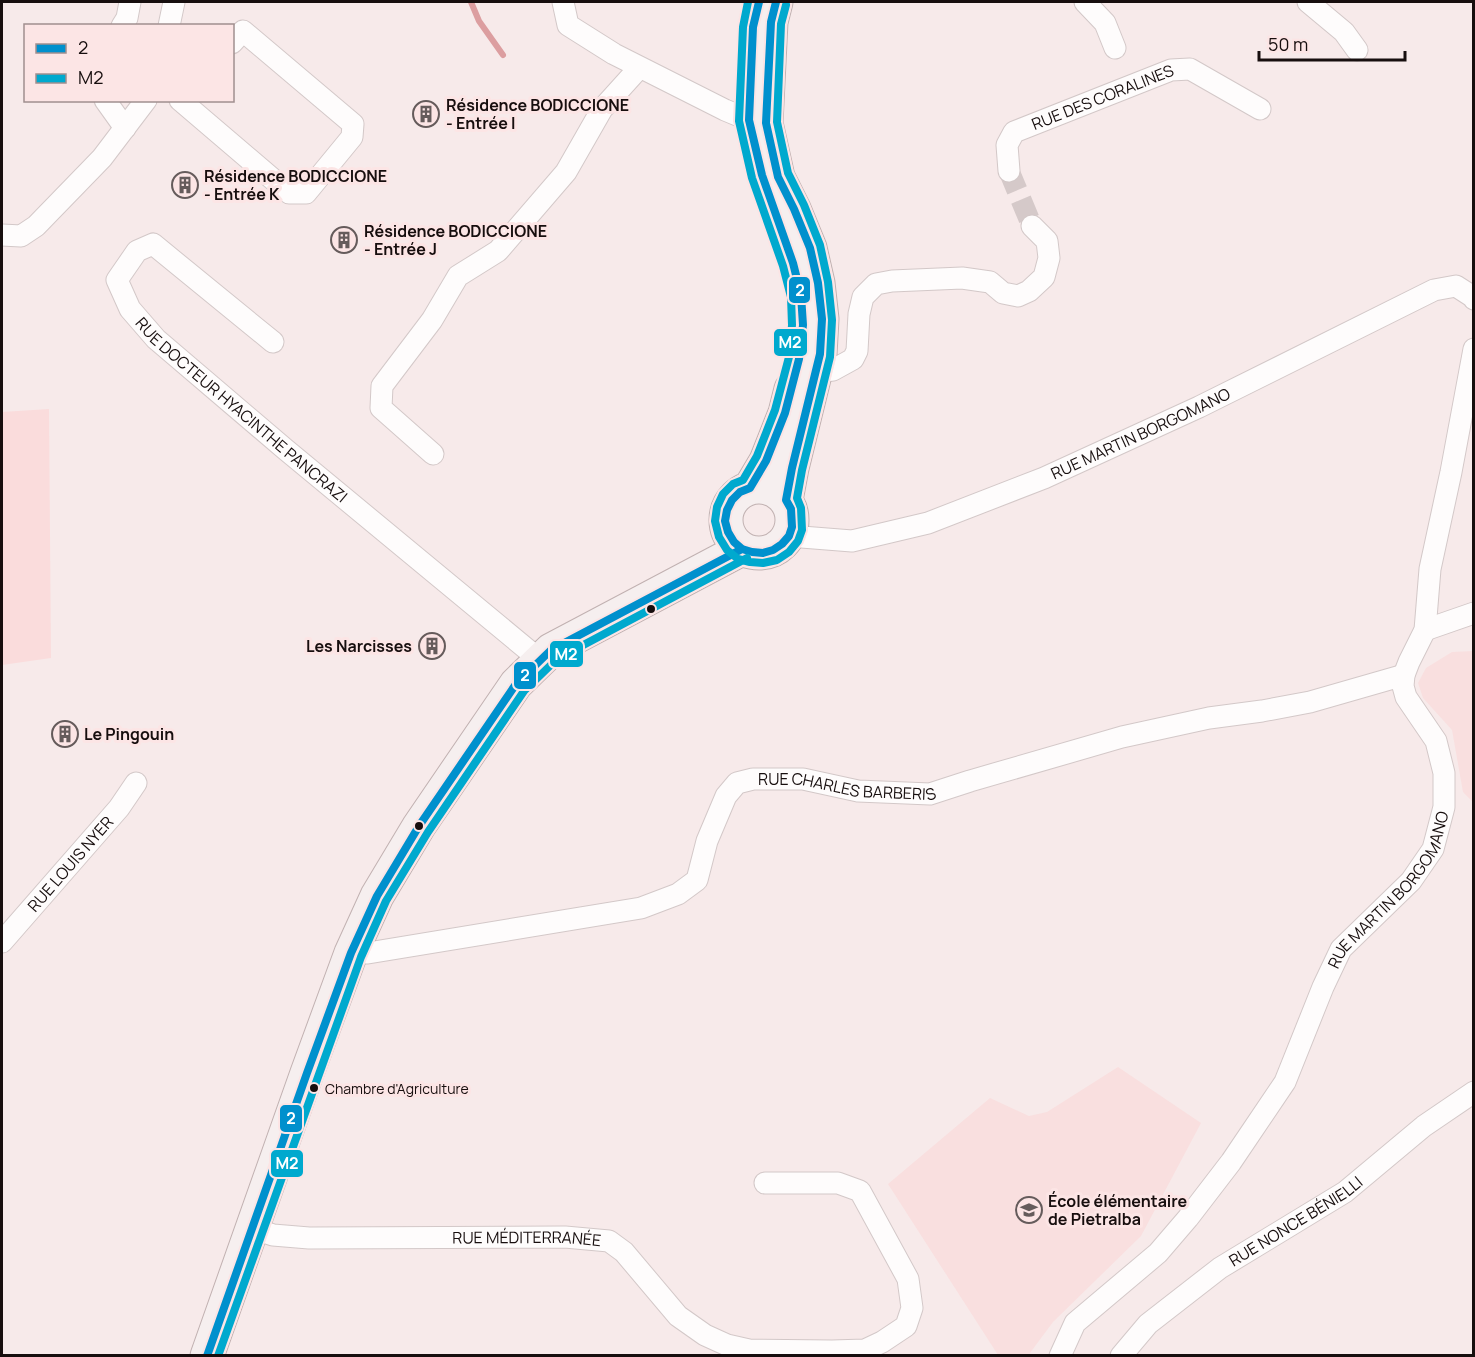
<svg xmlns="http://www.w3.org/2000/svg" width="1475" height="1357" font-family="Manrope,sans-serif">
  <rect width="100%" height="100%" fill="#f7eaea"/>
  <path fill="#f9dfdf" d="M 1473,651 L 1474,651 L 1473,802 L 1463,792 L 1452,730 L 1423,698 L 1418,683 L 1426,668 L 1452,652 Z
    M 1118,1067 L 1201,1123 L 1141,1236 L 1053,1322 L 1030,1353 L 1030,1355 L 998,1355 L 888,1184 L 990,1098 L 1029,1116 L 1047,1112 Z"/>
  <path fill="#fadcdc" d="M 49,409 L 51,658 L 2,665 L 2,412 Z"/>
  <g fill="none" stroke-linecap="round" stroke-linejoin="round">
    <path stroke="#dc9ea0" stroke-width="6" d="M 471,2 L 479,21 L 503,55"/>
    <path stroke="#d5c9c9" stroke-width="21" stroke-dasharray="21 10" stroke-linecap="butt" d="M 1009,171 L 1032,226"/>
    <defs>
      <g id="minor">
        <path d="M 563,2 L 568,25 L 614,54 L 725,110 L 749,120 L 766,123"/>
        <path d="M 1085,2 L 1105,23 L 1115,48"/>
        <path d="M 1308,2 L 1344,32 L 1357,50"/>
        <path d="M 122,26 L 127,18 L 130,2"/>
        <path d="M 169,26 L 174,2"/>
        <path d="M 105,100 L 125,128"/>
        <path d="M 180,100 L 289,193 L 306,193 L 352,137 L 353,124 L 243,31 L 232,43"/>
        <path id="s1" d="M 1009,171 L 1007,145 L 1014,132 L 1171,70 L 1190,69 L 1260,109"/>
        <path d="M 2,235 L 21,236 L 36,226 L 102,158 L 146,100"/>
        <path id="s2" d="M 273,342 L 153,244 L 137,251 L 117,280 L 130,309 L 156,339 L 285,449 L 540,660"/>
        <path d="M 816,372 L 833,370 L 853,359 L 857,351 L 859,314 L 863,297 L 876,284 L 892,281 L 962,278 L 990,282 L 1003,293 L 1018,296 L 1029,291 L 1044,277 L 1049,258 L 1047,241 L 1032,226"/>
        <path d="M 433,454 L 381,408 L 382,386 L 432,320 L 458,276 L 498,251 L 566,172 L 602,109 L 639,68"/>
        <path id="s3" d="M 789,536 L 852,541 L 928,523 L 1044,478 L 1199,407 L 1434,290 L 1456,286 L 1473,297 L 1474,299"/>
        <path d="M 1425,630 L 1474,613"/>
        <path id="s4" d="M 2,942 L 119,808 L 136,783"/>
        <path id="s5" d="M 351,953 L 368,953 L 641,908 L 678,894 L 697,880 L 707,841 L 726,796 L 737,783 L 753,779 L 803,779 L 858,791 L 930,794 L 970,781 L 1122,737 L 1209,718 L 1262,711 L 1310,702 L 1404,675"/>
        <path id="s6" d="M 252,1228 L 273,1235 L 309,1238 L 565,1237 L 609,1241 L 624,1252 L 678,1316 L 705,1335 L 727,1345 L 749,1350 L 832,1351 L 865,1350 L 882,1342 L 906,1326 L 912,1308 L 908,1279 L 860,1191 L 838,1183 L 765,1183"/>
        <path id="s7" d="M 1060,1356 L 1075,1323 L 1158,1253 L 1188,1218 L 1231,1162 L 1285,1082 L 1323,987 L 1341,949 L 1411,881 L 1433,849 L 1444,807 L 1444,773 L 1436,741 L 1406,697 L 1403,686 L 1404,675 L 1409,662 L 1425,630 L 1430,569 L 1451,472 L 1474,349"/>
        <path id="s8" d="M 1121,1356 L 1148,1324 L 1220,1268 L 1345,1192 L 1424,1126 L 1474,1092"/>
      </g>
      <path id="primary" d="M 776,2 L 771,22 L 766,123 L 778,177 L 794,209 L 810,248 L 818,283 L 822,319 L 820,354 L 792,468 L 786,500
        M726 520a33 33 0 1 1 66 0a33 33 0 1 1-66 0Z
        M 750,488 L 766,461 L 785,413 L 791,389
        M 207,1356 L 307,1073 L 351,953 L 377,896 L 419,826 L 516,684 L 551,650 L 742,549"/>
    </defs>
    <use href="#minor" stroke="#d3c8c8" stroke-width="23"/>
    <use href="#primary" stroke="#c1b1b1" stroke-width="35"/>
    <use href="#minor" stroke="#fefcfc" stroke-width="21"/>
    <use href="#primary" stroke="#f6efef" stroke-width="33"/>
    <defs>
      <path id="bus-1" d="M 759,2 L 753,27 L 749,120 L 762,175 L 793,263 L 801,295 L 803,325 L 799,359 L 785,413 L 766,461 L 750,488 L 740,492 L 732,500 L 727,510 L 725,521 L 728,532 L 734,542 L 742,549 L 752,552 L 763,553 L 773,550 L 782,544 L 789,536 L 792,527 L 791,509 L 786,500 L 792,468 L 820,354 L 822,319 L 818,283 L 810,248 L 794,209 L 778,177 L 766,123 L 771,22 L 776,2
        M 207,1356 L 307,1073 L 351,953 L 377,896 L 419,826 L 516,684 L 551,650 L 742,549"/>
      <path id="bus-2" d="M 748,2 L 743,27 L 739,121 L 752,178 L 783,266 L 791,297 L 792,325 L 789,357 L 775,410 L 757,456 L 743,480 L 733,484 L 723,494 L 717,507 L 715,521 L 719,537 L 727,550 L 738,559 L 750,562 L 763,563 L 777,560 L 789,552 L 798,541 L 802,530 L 801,508 L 797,498 L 802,470 L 830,357 L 832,320 L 828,282 L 820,245 L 804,205 L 788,173 L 777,122 L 781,24 L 786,5
        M 218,1356 L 361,957 L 386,901 L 428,832 L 524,691 L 557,659 L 747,558"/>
    </defs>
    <use href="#bus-1" stroke="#fce5e5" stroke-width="12"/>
    <use href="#bus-2" stroke="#fce5e5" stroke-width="12"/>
    <use href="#bus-1" stroke="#0090cd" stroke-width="8"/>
    <use href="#bus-2" stroke="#00a9ce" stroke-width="8"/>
  </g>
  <defs>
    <symbol id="building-ring" viewBox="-11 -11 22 22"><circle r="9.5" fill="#fce5e5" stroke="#655b5b" stroke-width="1.5"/><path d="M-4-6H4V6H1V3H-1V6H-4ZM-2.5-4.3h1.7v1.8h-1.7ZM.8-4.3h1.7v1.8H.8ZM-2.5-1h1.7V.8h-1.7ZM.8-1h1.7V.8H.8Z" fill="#655b5b"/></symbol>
    <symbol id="school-ring" viewBox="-11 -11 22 22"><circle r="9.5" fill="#fce5e5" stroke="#655b5b" stroke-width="1.5"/><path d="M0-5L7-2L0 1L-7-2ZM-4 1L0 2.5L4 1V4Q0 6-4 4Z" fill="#655b5b"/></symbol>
  </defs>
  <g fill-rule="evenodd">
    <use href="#building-ring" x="411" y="99" width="30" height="30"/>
    <use href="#building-ring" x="170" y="170" width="30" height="30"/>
    <use href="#building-ring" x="329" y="225" width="30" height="30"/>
    <use href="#building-ring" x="417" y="631" width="30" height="30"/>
    <use href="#building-ring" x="50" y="719" width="30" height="30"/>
    <use href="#school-ring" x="1014" y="1195" width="30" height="30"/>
  </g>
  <g fill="#170e0e" stroke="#fce5e5" stroke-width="2">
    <circle cx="651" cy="609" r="5"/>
    <circle cx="419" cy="826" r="5"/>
    <circle cx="314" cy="1088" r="5"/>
  </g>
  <g text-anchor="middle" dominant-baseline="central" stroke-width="6" stroke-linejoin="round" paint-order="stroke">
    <g font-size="14" fill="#170e0e" stroke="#fce5e5" text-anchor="start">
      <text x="325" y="1088">Chambre d'Agriculture</text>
    </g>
    <g font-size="16" fill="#170e0e" stroke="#fce5e5">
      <text stroke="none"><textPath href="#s1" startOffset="136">RUE DES CORALINES</textPath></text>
      <text stroke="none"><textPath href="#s2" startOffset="390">RUE DOCTEUR HYACINTHE PANCRAZI</textPath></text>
      <text stroke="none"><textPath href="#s3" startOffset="372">RUE MARTIN BORGOMANO</textPath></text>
      <text stroke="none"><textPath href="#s5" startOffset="574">RUE CHARLES BARBERIS</textPath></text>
      <text stroke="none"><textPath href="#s4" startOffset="104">RUE LOUIS NYER</textPath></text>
      <text stroke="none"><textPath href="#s7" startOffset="580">RUE MARTIN BORGOMANO</textPath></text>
      <text stroke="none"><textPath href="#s8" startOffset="222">RUE NONCE BÉNIELLI</textPath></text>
      <text stroke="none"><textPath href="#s6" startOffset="276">RUE MÉDITERRANÉE</textPath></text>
    </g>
    <g font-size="16" font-weight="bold" fill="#170e0e" stroke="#fce5e5" text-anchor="start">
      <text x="446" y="105">Résidence BODICCIONE<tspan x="446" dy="18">- Entrée I</tspan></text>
      <text x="204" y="176">Résidence BODICCIONE<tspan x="204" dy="18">- Entrée K</tspan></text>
      <text x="364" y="231">Résidence BODICCIONE<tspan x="364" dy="18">- Entrée J</tspan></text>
      <text x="412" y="646" text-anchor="end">Les Narcisses</text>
      <text x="84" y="734">Le Pingouin</text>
      <text x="1048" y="1201">École élémentaire<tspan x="1048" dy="18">de Pietralba</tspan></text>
    </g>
  </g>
  <g stroke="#fce5e5" stroke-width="2">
    <rect x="788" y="276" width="23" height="28" rx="6" fill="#0090cd"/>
    <rect x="773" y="328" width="35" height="29" rx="6" fill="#00a9ce"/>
    <rect x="549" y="640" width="35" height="28" rx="6" fill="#00a9ce"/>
    <rect x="513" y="661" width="24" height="29" rx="6" fill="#0090cd"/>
    <rect x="279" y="1104" width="24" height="29" rx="6" fill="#0090cd"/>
    <rect x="270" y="1149" width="34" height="29" rx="6" fill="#00a9ce"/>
  </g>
  <g font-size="16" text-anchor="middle" font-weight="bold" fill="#fff">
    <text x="800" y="296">2</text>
    <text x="790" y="348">M2</text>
    <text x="566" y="660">M2</text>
    <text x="525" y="681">2</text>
    <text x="291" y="1124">2</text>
    <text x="287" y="1169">M2</text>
  </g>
  <rect width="1475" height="1357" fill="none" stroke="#170e0e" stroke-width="6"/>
  <rect x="24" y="24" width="210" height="78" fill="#fce5e5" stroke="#a08f8f" stroke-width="1.5"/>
  <rect x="36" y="44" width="30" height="9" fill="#0090cd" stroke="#a08f8f" stroke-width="1.5"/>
  <text x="78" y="54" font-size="18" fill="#170e0e">2</text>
  <rect x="36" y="74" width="30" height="9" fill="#00a9ce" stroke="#a08f8f" stroke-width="1.5"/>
  <text x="78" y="84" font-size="18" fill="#170e0e">M2</text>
  <path d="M1259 51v9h146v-9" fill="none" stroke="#170e0e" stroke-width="3"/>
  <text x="1268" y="51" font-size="18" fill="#170e0e" stroke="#fce5e5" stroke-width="4.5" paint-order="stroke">50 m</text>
</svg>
